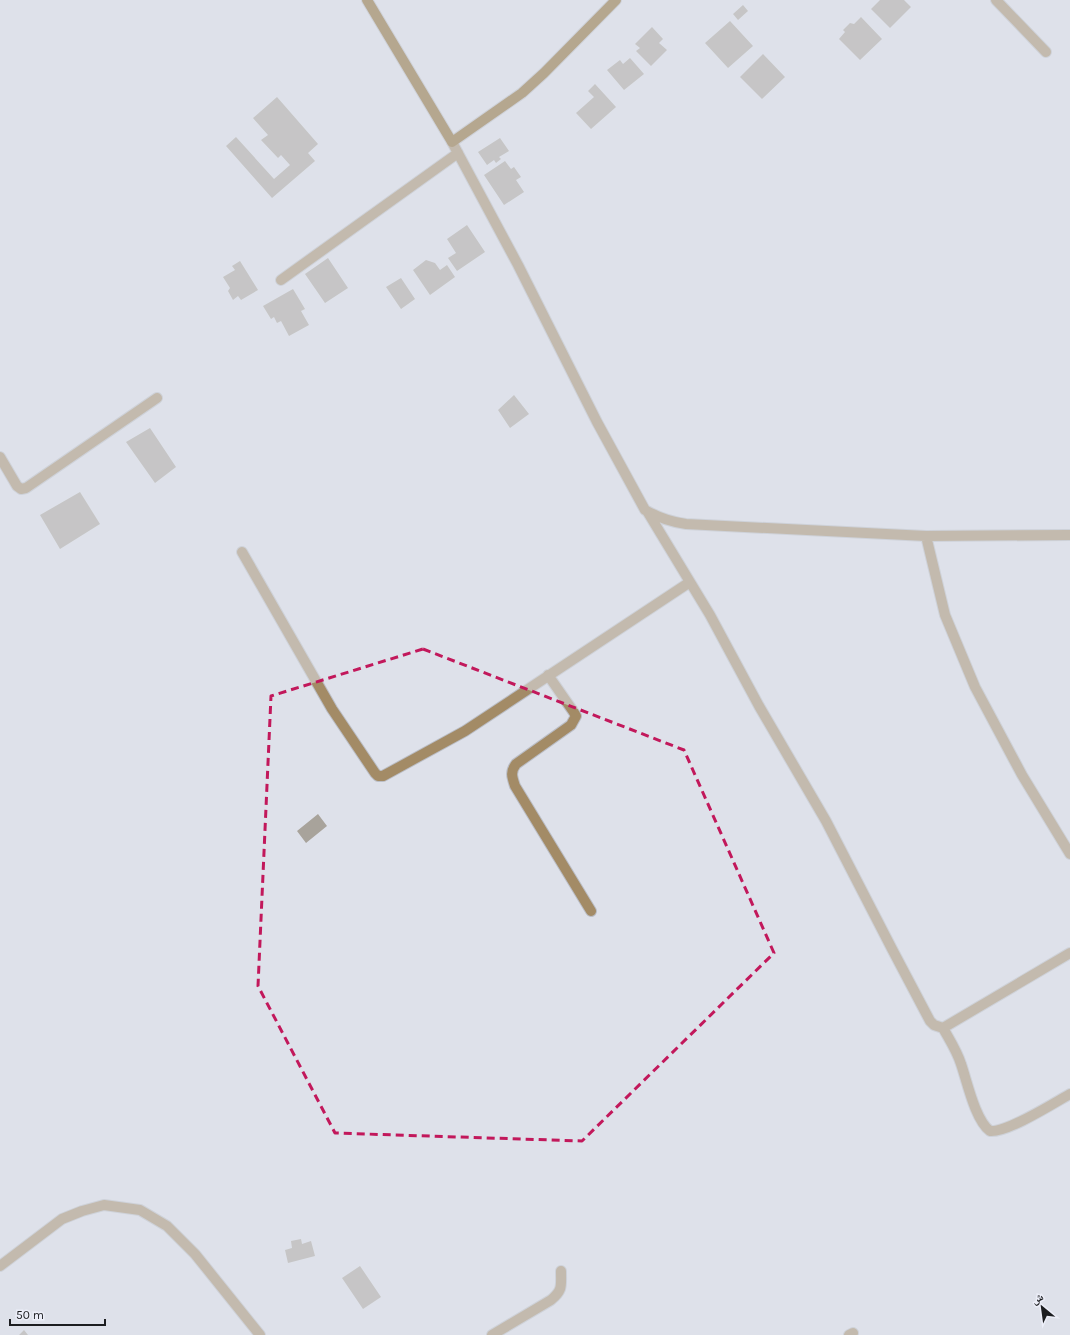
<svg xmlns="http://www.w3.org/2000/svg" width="1070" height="1335" font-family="Karla,'Noto Naskh Arabic',sans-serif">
  <rect width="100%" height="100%" fill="#dee1ea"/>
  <path fill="#a8a39b" d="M 880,0 L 904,0 L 911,7 L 890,28 L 871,9 Z
    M 743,5 L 748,11 L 738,20 L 733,14 Z
    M 861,17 L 882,39 L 860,60 L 839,39 L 845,32 L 843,30 L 850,23 L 854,24 Z
    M 730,21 L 753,46 L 728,68 L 705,43 Z
    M 652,27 L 663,39 L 659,43 L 667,50 L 651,66 L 636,51 L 640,48 L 635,44 Z
    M 763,54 L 785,77 L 762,99 L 740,77 Z
    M 630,58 L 644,74 L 624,90 L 607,70 L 620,60 L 623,64 Z
    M 595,84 L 616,107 L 591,129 L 576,113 L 594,97 L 588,91 Z
    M 277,97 L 318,144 L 308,153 L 315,161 L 272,198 L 226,146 L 236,137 L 274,179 L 290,165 L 281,155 L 278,158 L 261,140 L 268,135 L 253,118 Z
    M 500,138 L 509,151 L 499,157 L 501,159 L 496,163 L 494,160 L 487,165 L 478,152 Z
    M 505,161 L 511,169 L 514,167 L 521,177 L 516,180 L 524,192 L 504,205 L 484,175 Z
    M 467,225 L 485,252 L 457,271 L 448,258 L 456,253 L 447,239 Z
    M 328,258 L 348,288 L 325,303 L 305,274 Z
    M 426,260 L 435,263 L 440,270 L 447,265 L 455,277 L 430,295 L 413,270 Z
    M 240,261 L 258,290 L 241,300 L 238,296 L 233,300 L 228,291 L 230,288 L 223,277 L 235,270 L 232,266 Z
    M 401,278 L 415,299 L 401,309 L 386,287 Z
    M 293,289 L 305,309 L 301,311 L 309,325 L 289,336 L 281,321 L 277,323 L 274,317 L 271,319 L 263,306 Z
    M 514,395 L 529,414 L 510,428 L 498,410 Z
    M 150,428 L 176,467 L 155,483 L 126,442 Z
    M 80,492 L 100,524 L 60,549 L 40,515 Z
    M 318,814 L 327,826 L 306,843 L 297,831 Z
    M 301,1239 L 302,1244 L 311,1241 L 315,1256 L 288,1263 L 285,1250 L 292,1248 L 291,1241 Z
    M 360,1266 L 381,1297 L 363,1309 L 342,1278 Z
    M 24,1330 L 28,1335 L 19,1335 Z"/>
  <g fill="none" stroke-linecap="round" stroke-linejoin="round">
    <defs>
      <path id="minor" d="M 996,0 L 1046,52
        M 452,142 L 518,265 L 597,422 L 645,510 C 659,518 671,522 686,524 L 926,536 L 1070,535
        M 281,280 L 458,153
        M 0,457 L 17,486 L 21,489 L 26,488 L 157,398
        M 647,511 L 710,615 L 759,706 L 826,821 L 892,949 L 930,1021 L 934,1025 L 943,1028 C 949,1039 957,1051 961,1064 C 967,1081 975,1120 990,1131 C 1007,1133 1054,1103 1070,1094
        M 926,536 L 945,615 L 975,687 L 1022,775 L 1070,854
        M 242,552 L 332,709 L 375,773 L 378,776 L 383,776 L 465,731 L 690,582
        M 548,675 L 573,711 L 576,716 L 571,725 L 516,764 C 510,772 512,777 515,786 L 591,911
        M 943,1028 L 1070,953
        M 0,1266 L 62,1219 L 82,1211 L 104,1205 L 140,1210 L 167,1226 L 195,1254 L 260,1335
        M 492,1335 L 551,1300 C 563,1290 561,1286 561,1271
        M 849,1335 L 853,1333"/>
      <path id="secondary" d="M 367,0 L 452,142 L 522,93 L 544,73 L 616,0"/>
    </defs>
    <use href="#minor" stroke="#bbbec6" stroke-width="12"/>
    <use href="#secondary" stroke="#bbbec6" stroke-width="12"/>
    <use href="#minor" stroke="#a38b66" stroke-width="10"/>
    <use href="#secondary" stroke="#846023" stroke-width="10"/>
  </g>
  <path d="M0 0H1070V1335H0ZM 423,649 L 684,750 L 774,953 L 582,1141 L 335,1133 L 258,986 L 271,696 Z" fill="#dee1ea" fill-opacity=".55" fill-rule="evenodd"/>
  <path fill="none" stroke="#c2185b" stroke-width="3" stroke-dasharray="8 5" stroke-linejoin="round" d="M 423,649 L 684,750 L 774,953 L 582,1141 L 335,1133 L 258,986 L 271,696 Z"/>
  <g transform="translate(1042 1307) rotate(331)" stroke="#eceef8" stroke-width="3" paint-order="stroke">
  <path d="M0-3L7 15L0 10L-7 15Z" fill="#1c1d20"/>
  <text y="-6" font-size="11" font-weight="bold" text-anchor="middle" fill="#1c1d20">ش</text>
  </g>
  <path d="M10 1319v6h95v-6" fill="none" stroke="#1c1d20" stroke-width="2"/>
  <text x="16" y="1319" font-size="12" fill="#1c1d20" stroke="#eceef8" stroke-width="3" paint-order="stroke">50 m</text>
</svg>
